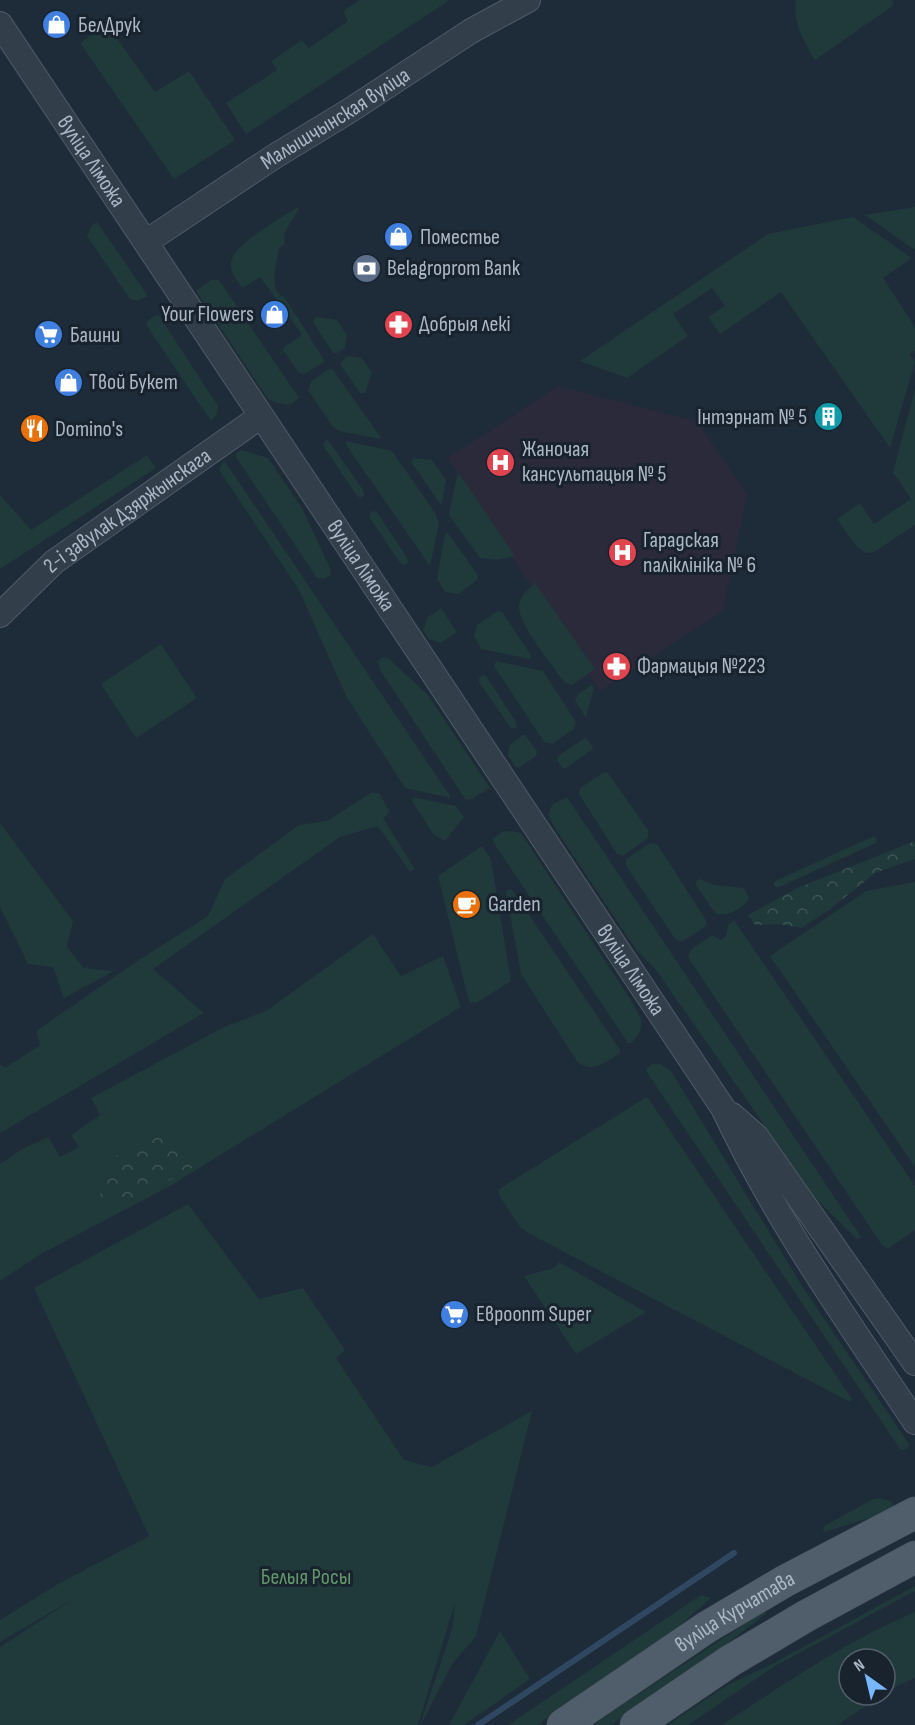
<svg xmlns="http://www.w3.org/2000/svg" width="915" height="1725" font-family="'Sofia Sans Condensed',sans-serif">
  <defs>
    <pattern id="forest-crowns" width="20" height="18" patternUnits="userSpaceOnUse" patternTransform="scale(1.5)"><rect width="20" height="18" fill="#20393a"/><path d="M2 6a3 3 0 1 1 6 0M12 15a3 3 0 1 1 6 0" fill="none" stroke="#3e5455"/></pattern>
  </defs>
  <rect width="100%" height="100%" fill="#1e2c39"/>
  <path fill="#2b2a3a" d="M 558,386 L 696,421 L 747,494 L 723,611 L 600,691 L 448,458 Z"/>
  <path fill="#20393a" d="M 360,0 L 450,0 L 246,134 L 226,103 L 277,70 L 271,61 L 302,40 L 309,48 L 348,21 L 343,11 Z
    M 796,0 L 892,0 L 894,5 L 815,60 C 803,41 793,22 796,0 Z
    M 107,24 L 155,92 L 189,71 L 235,140 L 174,179 L 80,43 Z
    M 298,207 L 299,209 L 284,234 L 285,238 L 284,245 L 279,248 C 277,264 267,291 285,298 L 323,358 L 324,362 L 304,374 L 299,373 L 283,350 L 284,347 L 301,336 L 301,333 L 260,277 L 242,288 C 237,280 230,273 231,263 C 231,245 283,217 298,207 Z
    M 915,207 L 915,250 L 865,215 Z
    M 853,217 L 912,258 L 883,278 L 915,327 L 915,351 L 910,354 L 915,362 L 890,448 L 781,292 L 720,334 L 708,317 L 725,306 L 712,288 L 673,314 L 688,336 L 627,378 L 580,361 L 768,234 Z
    M 97,222 L 148,296 L 137,301 L 130,299 L 87,236 L 92,225 Z
    M 211,280 L 219,280 L 299,398 L 290,405 L 277,403 L 268,399 L 196,291 Z
    M 158,314 L 218,406 L 217,414 L 211,421 L 146,325 L 148,320 Z
    M 316,317 L 337,320 L 347,335 L 345,348 L 337,353 L 333,353 L 313,322 Z
    M 347,356 L 362,358 L 372,373 L 365,393 L 360,393 L 340,364 Z
    M 329,369 L 333,370 L 380,436 L 380,439 L 339,431 L 333,427 L 308,390 L 311,381 Z
    M 915,389 L 915,525 L 874,552 L 866,553 L 856,546 L 837,519 L 860,503 L 874,524 L 911,499 L 893,472 Z
    M 326,439 L 329,441 L 363,490 L 364,495 L 361,498 L 357,496 L 323,445 Z
    M 346,441 L 392,451 L 436,514 L 439,523 L 430,566 L 346,445 Z
    M 241,450 L 268,458 L 302,508 L 331,570 L 330,576 L 324,579 L 317,578 L 236,457 L 236,453 Z
    M 147,455 L 156,468 L 0,569 L 0,495 L 31,530 Z
    M 413,458 L 432,460 L 446,480 L 442,503 L 440,504 L 412,463 Z
    M 224,460 L 450,796 L 450,798 L 405,788 L 346,696 L 299,590 L 219,470 Z
    M 458,472 L 515,556 L 498,560 L 480,558 L 450,517 L 449,513 Z
    M 373,511 L 377,512 L 407,558 L 408,563 L 404,565 L 400,563 L 370,518 L 370,513 Z
    M 448,533 L 477,574 L 477,580 L 459,594 L 445,592 L 437,579 L 445,534 Z
    M 535,583 L 595,669 L 572,685 L 564,682 C 553,666 517,623 519,605 C 521,595 528,589 535,583 Z
    M 441,608 L 457,632 L 440,643 L 429,639 L 423,630 L 428,617 Z
    M 498,611 L 502,612 L 531,655 L 530,659 L 481,649 L 474,636 L 477,625 Z
    M 161,644 L 197,698 L 136,738 L 101,684 Z
    M 387,657 L 427,694 L 490,788 L 472,799 L 466,800 L 380,670 L 378,662 L 381,658 Z
    M 496,661 L 543,671 L 576,722 L 574,729 L 552,744 L 544,742 L 494,666 Z
    M 483,675 L 486,676 L 516,722 L 517,727 L 514,729 L 510,727 L 479,682 L 479,678 Z
    M 592,685 L 594,688 L 586,718 L 575,701 L 578,694 Z
    M 522,735 L 525,735 L 537,751 L 536,756 L 519,768 L 516,767 L 508,756 L 509,746 Z
    M 585,738 L 588,740 L 593,747 L 592,750 L 566,768 L 562,768 L 557,760 L 558,756 Z
    M 604,772 L 608,773 L 648,830 L 648,838 L 623,856 L 617,854 L 579,794 L 580,788 Z
    M 371,793 L 379,793 L 390,812 L 383,818 L 415,869 L 410,872 L 378,826 L 340,837 L 153,969 L 204,1013 L 0,1133 L 0,1064 L 5,1068 L 40,1045 L 36,1031 L 139,960 L 208,916 L 225,879 L 299,825 L 327,821 Z
    M 413,797 L 456,806 L 464,817 L 445,841 L 433,834 L 412,801 Z
    M 567,797 L 861,1237 L 857,1239 L 816,1199 L 656,970 L 637,951 L 555,828 L 548,815 L 552,805 Z
    M 0,823 L 73,921 L 67,947 L 84,968 L 114,971 L 64,998 L 53,967 L 28,964 L 0,907 Z
    M 511,831 L 521,833 L 632,1002 C 643,1021 646,1025 632,1043 L 628,1043 L 493,842 L 494,838 L 502,832 Z
    M 874,836 L 877,840 L 876,843 L 777,888 L 773,885 L 775,881 Z
    M 650,843 L 657,844 L 706,920 L 706,926 L 682,942 L 676,940 L 626,866 L 626,859 Z
    M 482,846 L 491,859 L 511,981 L 476,1003 L 469,1002 L 438,876 Z
    M 700,879 L 714,885 L 744,888 L 749,899 C 743,908 726,918 715,913 L 696,885 L 696,881 Z
    M 915,882 L 915,1167 L 770,956 L 866,891 Z
    M 509,889 L 513,891 L 620,1050 L 620,1053 C 606,1062 594,1073 578,1063 L 521,974 L 506,892 Z
    M 734,920 L 915,1186 L 915,1230 L 887,1249 L 882,1245 L 689,959 L 688,954 L 693,948 L 712,935 L 721,940 L 726,936 L 728,925 Z
    M 373,934 L 401,976 L 443,956 L 461,1007 L 170,1186 L 41,1254 L 0,1281 L 0,1164 L 22,1149 L 48,1137 L 60,1157 L 79,1147 L 71,1135 L 100,1115 L 91,1098 L 224,1027 L 266,1011 Z
    M 652,1064 L 660,1064 L 671,1071 L 802,1286 L 909,1444 L 907,1449 L 903,1450 L 900,1449 L 646,1071 L 648,1067 Z
    M 645,1098 L 648,1098 L 852,1399 L 850,1402 L 528,1233 L 520,1227 L 499,1195 L 499,1189 Z
    M 188,1204 L 259,1299 L 303,1288 L 345,1350 L 336,1358 L 404,1460 L 432,1467 L 532,1411 L 476,1636 L 452,1664 L 421,1725 L 420,1725 L 452,1629 L 455,1603 L 418,1725 L 0,1725 L 0,1647 L 75,1598 L 0,1642 L 0,1620 L 58,1584 L 149,1536 L 34,1288 Z
    M 559,1262 L 646,1312 L 576,1354 L 524,1276 L 554,1268 Z
    M 881,1498 L 892,1502 L 895,1507 L 892,1511 L 824,1532 L 823,1527 L 873,1499 Z
    M 915,1586 L 915,1591 L 775,1666 L 688,1725 L 667,1725 L 726,1686 L 772,1664 Z
    M 701,1595 L 711,1598 L 662,1641 L 537,1725 L 508,1725 Z
    M 764,1611 L 767,1613 L 694,1669 L 611,1725 L 592,1725 Z
    M 915,1612 L 915,1678 L 899,1685 L 885,1694 L 885,1659 L 849,1659 L 849,1695 L 883,1695 L 837,1725 L 722,1725 C 782,1685 848,1640 915,1612 Z
    M 500,1631 L 530,1679 L 464,1725 L 449,1725 Z"/>
  <path fill="url(#forest-crowns)" d="M 915,841 L 915,859 L 875,873 L 833,907 L 802,928 L 778,924 L 755,925 L 748,915 L 797,888 Z
    M 155,1133 L 185,1151 L 194,1167 L 120,1206 L 99,1201 L 108,1161 Z"/>
  <g fill="none" stroke-linecap="round" stroke-linejoin="round">
    <path stroke="#2f4760" stroke-width="6" d="M 478,1725 L 734,1553"/>
    <defs>
      <g id="minor">
        <path id="s1" d="M 0,24 L 723,1108 C 775,1219 847,1320 915,1422"/>
        <path id="s2" d="M 146,242 L 275,156 L 349,111 L 471,31 L 528,0"/>
        <path id="s3" d="M 0,615 L 54,562 L 261,416"/>
        <path d="M 732,1115 L 756,1136 L 915,1363"/>
      </g>
      <g id="major">
        <path id="s4" d="M 563,1725 L 707,1627 L 785,1581 L 915,1513"/>
        <path d="M 636,1725 L 730,1661 L 806,1616 L 915,1557"/>
      </g>
    </defs>
    <use href="#minor" stroke="#505b67" stroke-width="26"/>
    <use href="#major" stroke="#3c4753" stroke-width="33"/>
    <use href="#minor" stroke="#323e49" stroke-width="24"/>
    <use href="#major" stroke="#505d6a" stroke-width="32"/>
  </g>
  <defs>
    <symbol id="shop-disc" viewBox="-11 -11 22 22"><circle r="9.5" fill="#3f7fe0" stroke="#18232e"/><path d="M-5-2.5h2.3a2.7 3.5 0 0 1 5.4 0H5L5.5 6h-11ZM-1.5-2.5h3a1.5 2.3 0 0 0-3 0Z" fill="#fff"/></symbol>
    <symbol id="bank-disc" viewBox="-11 -11 22 22"><circle r="9.5" fill="#5c6f8a" stroke="#18232e"/><path d="M-6-4H6V4H-6ZM0-2.3a2.3 2.3 0 1 0 0 4.6a2.3 2.3 0 1 0 0-4.6Z" fill="#fff"/></symbol>
    <symbol id="pharmacy-disc" viewBox="-11 -11 22 22"><circle r="9.5" fill="#e0444e" stroke="#18232e"/><path d="M-2-6h4v4h4v4h-4v4h-4v-4h-4v-4h4Z" fill="#fff"/></symbol>
    <symbol id="supermarket-disc" viewBox="-11 -11 22 22"><circle r="9.5" fill="#3f7fe0" stroke="#18232e"/><path d="M-6-5.5h2.5l.6 2H6L4.5 2H-2.5L-4.4-4H-6ZM-1.5 3.2a1.3 1.3 0 1 0 .1 0ZM3 3.2a1.3 1.3 0 1 0 .1 0Z" fill="#fff"/></symbol>
    <symbol id="building-disc" viewBox="-11 -11 22 22"><circle r="9.5" fill="#0f9aa8" stroke="#18232e"/><path d="M-4-6H4V6H1V3H-1V6H-4ZM-2.5-4.3h1.7v1.8h-1.7ZM.8-4.3h1.7v1.8H.8ZM-2.5-1h1.7V.8h-1.7ZM.8-1h1.7V.8H.8Z" fill="#fff"/></symbol>
    <symbol id="restaurant-disc" viewBox="-11 -11 22 22"><circle r="9.5" fill="#e8710a" stroke="#18232e"/><path d="M-5-6h1v4h1v-4h1v4h1v-4h1v5L-1.5 .5V6h-2V.5L-5-1ZM5-6V6H3V1.5H1.5Q1.5-4 5-6Z" fill="#fff"/></symbol>
    <symbol id="hospital-disc" viewBox="-11 -11 22 22"><circle r="9.5" fill="#e0444e" stroke="#18232e"/><path d="M-5-5h3v3.5h4V-5h3V5h-3V1.5h-4V5h-3Z" fill="#fff"/></symbol>
    <symbol id="cafe-disc" viewBox="-11 -11 22 22"><circle r="9.5" fill="#e8710a" stroke="#18232e"/><path d="M-5.5-4.5H6V0H3Q3 3.5 0 3.5H-2.5Q-5.5 3.5-5.5 0ZM3-3.2v2h1.7v-2ZM-6 4.5H4V6H-6Z" fill="#fff"/></symbol>
  </defs>
  <g fill-rule="evenodd">
    <use href="#shop-disc" x="40" y="8" width="33" height="33"/>
    <use href="#shop-disc" x="382" y="220" width="33" height="33"/>
    <use href="#bank-disc" x="350" y="252" width="33" height="33"/>
    <use href="#shop-disc" x="258" y="298" width="33" height="33"/>
    <use href="#pharmacy-disc" x="382" y="308" width="33" height="33"/>
    <use href="#supermarket-disc" x="32" y="318" width="33" height="33"/>
    <use href="#shop-disc" x="52" y="366" width="33" height="33"/>
    <use href="#building-disc" x="812" y="400" width="33" height="33"/>
    <use href="#restaurant-disc" x="18" y="412" width="33" height="33"/>
    <use href="#hospital-disc" x="484" y="446" width="33" height="33"/>
    <use href="#hospital-disc" x="606" y="536" width="33" height="33"/>
    <use href="#pharmacy-disc" x="600" y="650" width="33" height="33"/>
    <use href="#cafe-disc" x="450" y="888" width="33" height="33"/>
    <use href="#supermarket-disc" x="438" y="1298" width="33" height="33"/>
  </g>
  <g text-anchor="middle" dominant-baseline="central" stroke-width="6" stroke-linejoin="round" paint-order="stroke">
    <g font-size="22" fill="#acb8c6" stroke="#18232e" text-anchor="start">
      <text x="78" y="25">БелДрук</text>
      <text x="420" y="237">Поместье</text>
      <text x="387" y="268">Belagroprom Bank</text>
      <text x="254" y="314" text-anchor="end">Your Flowers</text>
      <text x="419" y="324">Добрыя лекі</text>
      <text x="70" y="335">Башни</text>
      <text x="89" y="382">Твой Букет</text>
      <text x="807" y="417" text-anchor="end">Інтэрнат № 5</text>
      <text x="55" y="429">Domino's</text>
      <text x="522" y="449">Жаночая<tspan x="522" dy="25">кансультацыя № 5</tspan></text>
      <text x="643" y="540">Гарадская<tspan x="643" dy="25">паліклініка № 6</tspan></text>
      <text x="637" y="666">Фармацыя №223</text>
      <text x="488" y="904">Garden</text>
      <text x="476" y="1314">Евроопт Super</text>
    </g>
    <g font-size="22" fill="#acb8c6" stroke="#18232e">
      <text stroke="none"><textPath href="#s2" startOffset="226">Малышчынская вуліца</textPath></text>
      <text stroke="none"><textPath href="#s1" startOffset="165">вуліца Ліможа</textPath></text>
      <text stroke="none"><textPath href="#s3" startOffset="165">2-і завулак Дзяржынскага</textPath></text>
      <text stroke="none"><textPath href="#s1" startOffset="651">вуліца Ліможа</textPath></text>
      <text stroke="none"><textPath href="#s1" startOffset="1137">вуліца Ліможа</textPath></text>
      <text stroke="none"><textPath href="#s4" startOffset="206">вуліца Курчатава</textPath></text>
    </g>
    <g font-size="22" fill="#62986a" stroke="#18232e">
      <text x="306" y="1577">Белыя Росы</text>
    </g>
  </g>
  <g transform="translate(867 1677) rotate(326)"><circle r="28" fill="#18232e" stroke="#535f6b" stroke-width="1.5"/>
  <path d="M0-4.5L10 22L0 15L-10 22Z" fill="#78b7ff"/>
  <text y="-9" font-size="16" font-weight="bold" text-anchor="middle" fill="#acb8c6">N</text>
  </g>
</svg>
